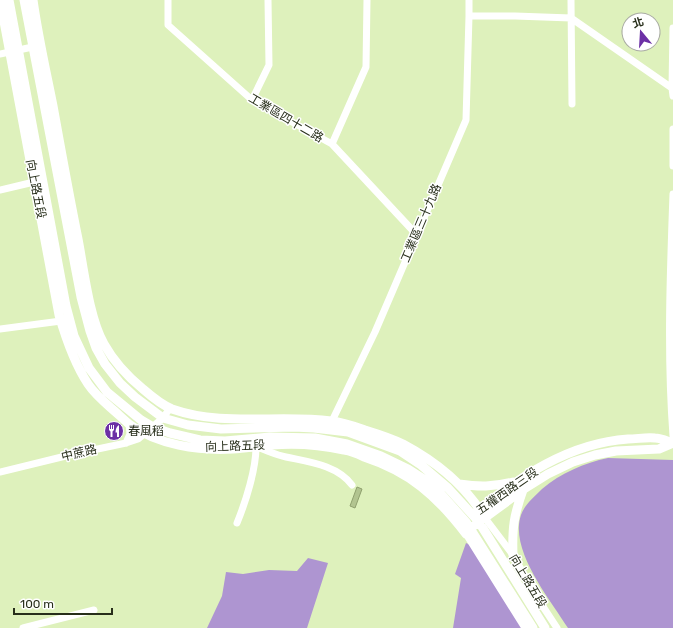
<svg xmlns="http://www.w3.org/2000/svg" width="673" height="628" font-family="Rubik,'Noto Sans TC',sans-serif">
  <rect width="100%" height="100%" fill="#def1bc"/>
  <path fill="#ae95d1" d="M 608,458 L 673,460 L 673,628 L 568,628 C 550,599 509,550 521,515 C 525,504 534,497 542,489 C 561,473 584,463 608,458 Z
    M 466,543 L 477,548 L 527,628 L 453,628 L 461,578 L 455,574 Z
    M 308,558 L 328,563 L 307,628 L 207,628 L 222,596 L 226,572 L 243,574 L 269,570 L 297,571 Z"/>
  <path fill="#b2c490" stroke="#8fa06e" d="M 357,487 L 362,489 L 355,508 L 350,506 Z"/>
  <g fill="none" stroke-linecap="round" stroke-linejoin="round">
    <path stroke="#fff" stroke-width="7" d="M 168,0 L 168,25 L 252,100 L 332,144 L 416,234
      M 469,0 L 469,16 L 515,16 L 571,18
      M 571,0 L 572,104
      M 571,18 L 672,88
      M 673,28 L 672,88 L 673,96
      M 0,54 L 37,46
      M 252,100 L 269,65 L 268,0
      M 673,129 L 673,166
      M 332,144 L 366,67 L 367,0
      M 0,190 L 34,182
      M 673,194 C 670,275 667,356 673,436
      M 0,329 L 61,321
      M 332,421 L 375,332 L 466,120 L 469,16
      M 126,443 L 130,434 L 129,424
      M 0,472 L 74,454 L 126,443 L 138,439 L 163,418 L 170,408
      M 485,518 L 513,555 L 536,596 L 557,628
      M 237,523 C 246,501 256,469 256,447 C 266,450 276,455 286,457 C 309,462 337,465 352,485
      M 466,534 L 525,628
      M 23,628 L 94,610"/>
    <path stroke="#fff" stroke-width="9" d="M 0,0 L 59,315 C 66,339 74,363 88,384 C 94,393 103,401 111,408 C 117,413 123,419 129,424 C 157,445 199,451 233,449 C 246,448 259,446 272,445 C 296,443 321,445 344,450 C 351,451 358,454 364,457 C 410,472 437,496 466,534 L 471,528 L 524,489 L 548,474 L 573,462 L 595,455 L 616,451 L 659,449 L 673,443
      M 9,0 L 66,306 L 74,336 L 89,368 L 107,392 L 141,420 L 153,427 L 170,433 L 200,440 L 225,441 L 270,437 L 315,438 L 347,444 L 381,456 L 408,469 L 433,485 L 466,522 L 533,628
      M 24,0 L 81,297 L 90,331 L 96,348 L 105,364 L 120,383 L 135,397 L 163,418 L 188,425 L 221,429 L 294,427 L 314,428 L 348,432 L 400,451 L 421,465 L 448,488 L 479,522 L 545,628
      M 33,0 C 38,36 46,71 53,106 C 61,150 69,195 78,239 C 84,270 89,317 104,344 C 114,362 127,376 143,389 C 151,396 162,405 172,409 C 223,427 278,414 331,421 C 342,422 354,426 365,430 C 378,434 391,438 403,444 C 435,461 466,486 485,518
      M 459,484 C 479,487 493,487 513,482
      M 475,513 C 519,477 569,443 628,439 C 637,439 646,437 655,438 C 661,438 667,441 673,443
      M 513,555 C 512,527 514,515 523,490"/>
  </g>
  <defs>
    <symbol id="restaurant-disc" viewBox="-11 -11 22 22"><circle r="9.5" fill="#6c30a5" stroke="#fff"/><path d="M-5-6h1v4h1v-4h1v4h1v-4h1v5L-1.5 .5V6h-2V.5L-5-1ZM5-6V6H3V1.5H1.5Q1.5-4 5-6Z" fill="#fff"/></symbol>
  </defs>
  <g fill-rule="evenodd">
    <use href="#restaurant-disc" x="103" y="420" width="22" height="22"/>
  </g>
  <g text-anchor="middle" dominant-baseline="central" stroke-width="3" stroke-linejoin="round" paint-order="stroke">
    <g font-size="12" fill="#272e1a" stroke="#fff">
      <text transform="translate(286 118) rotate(30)">工業區四十二路</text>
      <text transform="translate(36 189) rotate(79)">向上路五段</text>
      <text transform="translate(421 223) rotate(-67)">工業區三十九路</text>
      <text transform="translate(235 446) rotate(-2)">向上路五段</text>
      <text transform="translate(79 453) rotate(-13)">中蔗路</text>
      <text transform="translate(507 491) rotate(-35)">五權西路三段</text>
      <text transform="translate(528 581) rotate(59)">向上路五段</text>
    </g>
    <g font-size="12" fill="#272e1a" stroke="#fff" text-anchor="start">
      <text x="128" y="431">春風稻</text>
    </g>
  </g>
  <g transform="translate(641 32) rotate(342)"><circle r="19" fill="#ffffff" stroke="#a9aba3"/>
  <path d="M0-3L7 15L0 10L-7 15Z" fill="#6c30a5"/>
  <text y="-6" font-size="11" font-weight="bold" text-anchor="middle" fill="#272e1a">北</text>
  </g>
  <path d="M14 608v6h98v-6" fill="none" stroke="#272e1a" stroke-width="2"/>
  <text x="20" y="608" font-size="12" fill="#272e1a" stroke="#ffffff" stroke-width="3" paint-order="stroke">100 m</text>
</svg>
